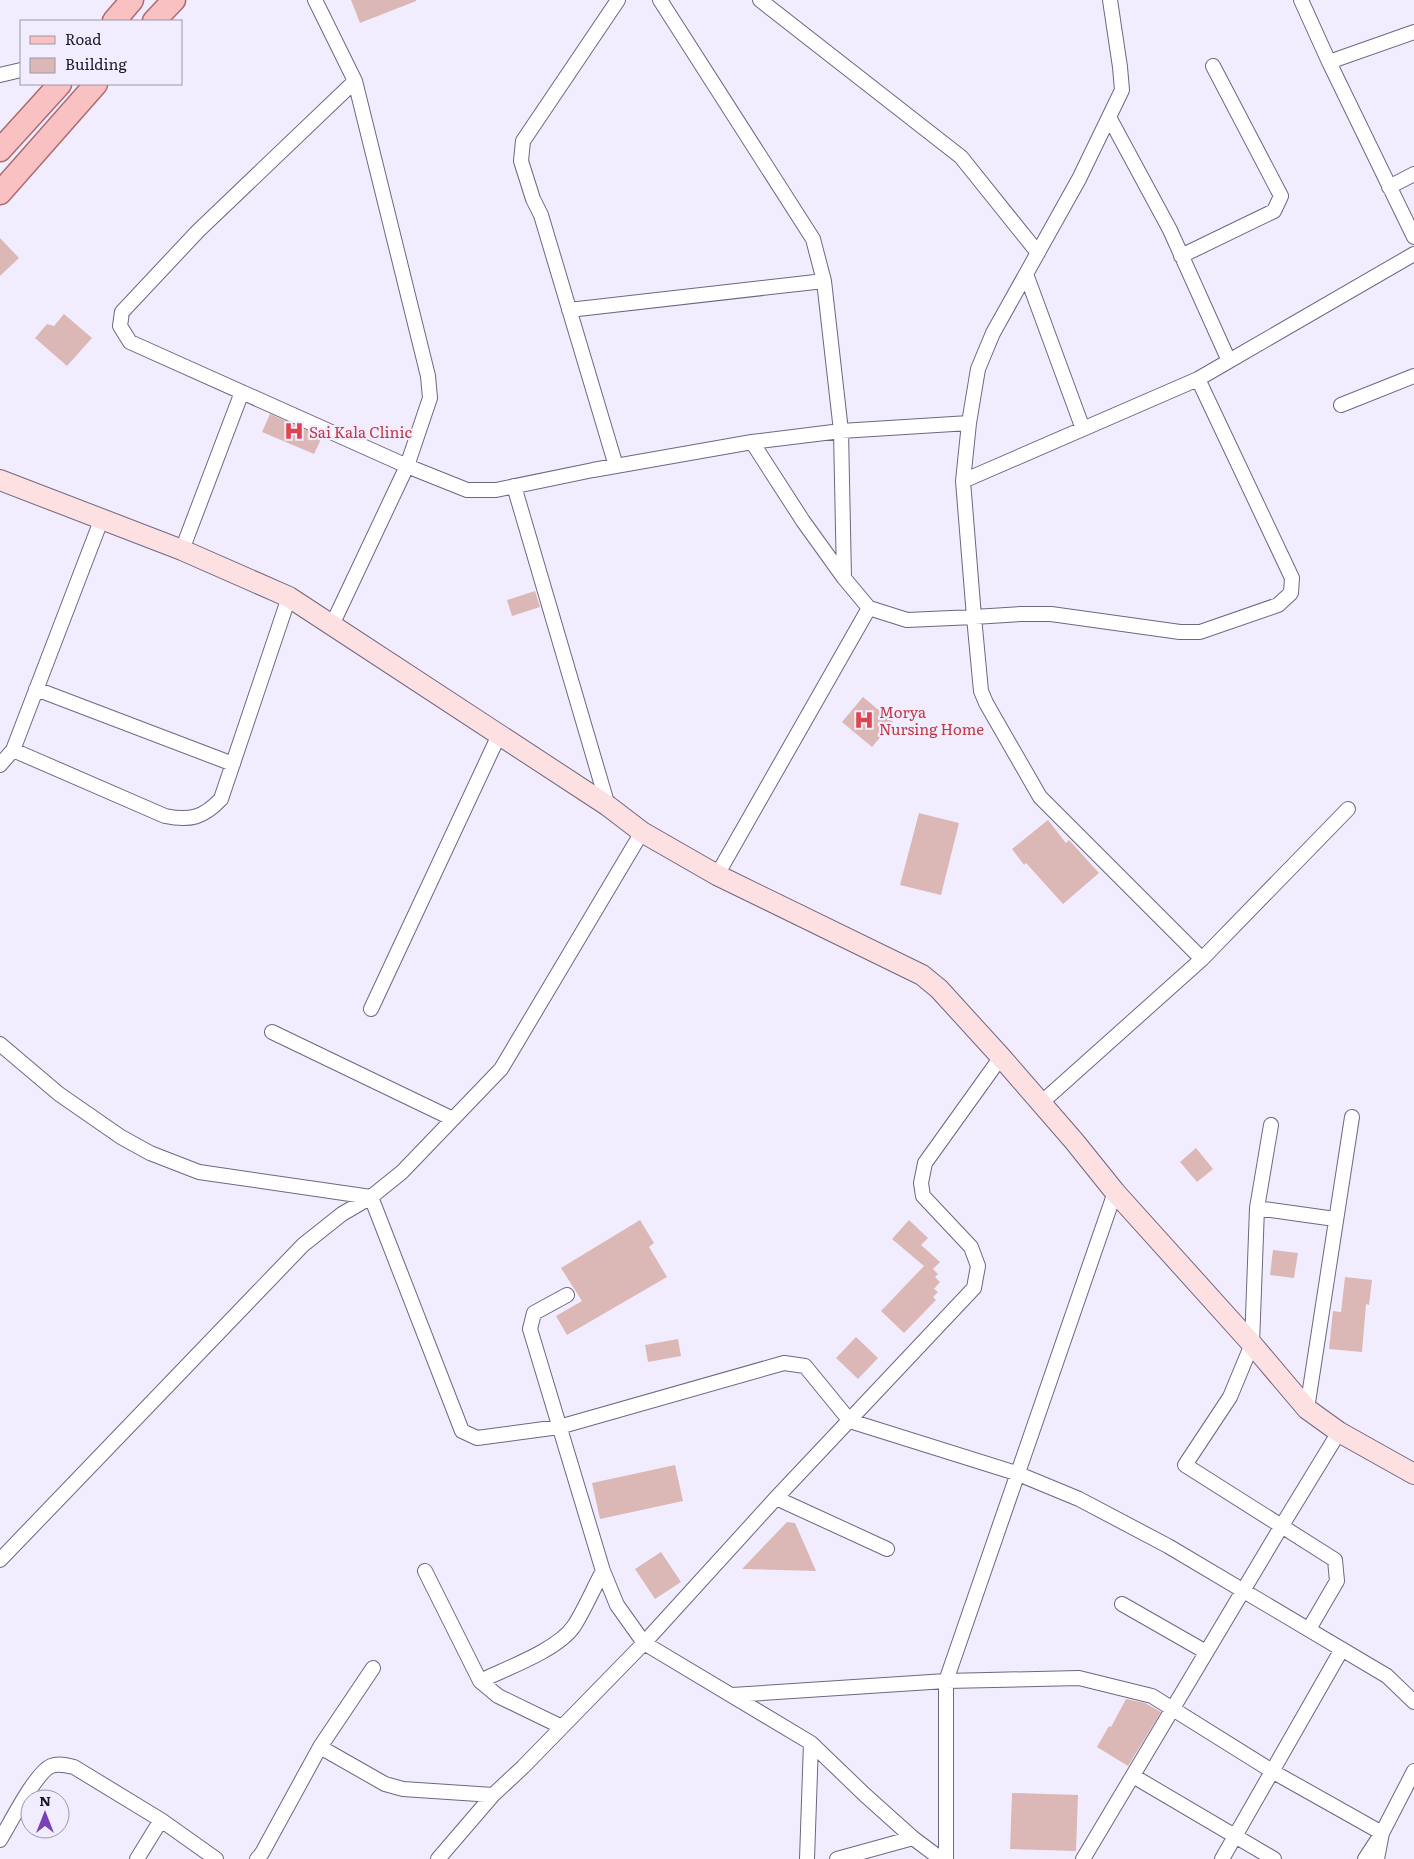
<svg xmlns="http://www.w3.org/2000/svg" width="1414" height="1859" font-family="Literata,serif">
  <rect width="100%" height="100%" fill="#f2edfe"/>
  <path fill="#dbb8b5" d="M 351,0 L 416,0 L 416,1 L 360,23 Z
    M 0,238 L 19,258 L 0,276 Z
    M 64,314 L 92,338 L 67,366 L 35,338 L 47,324 L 54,326 Z
    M 270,414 L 322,437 L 314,454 L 262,432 Z
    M 535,591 L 540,607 L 512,616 L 507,600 Z
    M 863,697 L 893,722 L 872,747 L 842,722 Z
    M 919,813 L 959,823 L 941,895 L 900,885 Z
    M 1048,820 L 1066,843 L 1069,840 L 1099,873 L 1063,904 L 1026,863 L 1024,865 L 1012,849 Z
    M 1196,1148 L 1213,1169 L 1197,1182 L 1180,1162 Z
    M 640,1220 L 654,1243 L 649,1247 L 667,1277 L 567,1335 L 556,1316 L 582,1301 L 561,1268 Z
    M 909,1220 L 928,1238 L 921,1245 L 940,1262 L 933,1269 L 938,1274 L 935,1277 L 940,1282 L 934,1289 L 938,1292 L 933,1297 L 936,1300 L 904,1333 L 881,1311 L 924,1266 L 892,1239 Z
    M 1273,1250 L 1298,1253 L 1294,1278 L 1270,1275 Z
    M 1345,1277 L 1372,1280 L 1369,1305 L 1366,1304 L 1362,1352 L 1329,1349 L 1333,1311 L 1341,1312 Z
    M 856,1337 L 878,1358 L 858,1379 L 836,1358 Z
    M 678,1339 L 681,1356 L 648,1362 L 645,1345 Z
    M 675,1465 L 683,1501 L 600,1519 L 592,1483 Z
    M 787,1522 L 795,1523 L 816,1571 L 742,1569 Z
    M 661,1552 L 681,1582 L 655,1599 L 635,1569 Z
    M 1126,1699 L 1145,1703 L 1161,1712 L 1128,1766 L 1097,1747 L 1109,1726 L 1111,1727 Z
    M 1012,1793 L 1078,1795 L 1076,1851 L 1010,1849 Z"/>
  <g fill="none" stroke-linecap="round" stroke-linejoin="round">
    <defs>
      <path id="minor" d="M 315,0 L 355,81 L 428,376 L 430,398 L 407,466 L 332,625
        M 660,0 L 813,239 L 824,281 L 841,431 L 844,578
        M 760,0 L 961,157 L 1038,253
        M 1301,0 L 1329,62 L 1414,32
        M 1329,62 L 1414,237
        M 0,75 L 21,70
        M 355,81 L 198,231 L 122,312 L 120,326 L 130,342 L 407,466 L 467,490 L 496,490 L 593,470 L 752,442 L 803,521 L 844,578 L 869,608 L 907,620 L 974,617 L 963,481 L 969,423 L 978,369 L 993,333 L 1079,179 L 1122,90 L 1120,67 L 1110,0
        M 1109,117 L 1170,230 L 1229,361 L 1198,379 L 1292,578 L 1291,593 L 1278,605 L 1200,632 L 1180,632 L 1051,614 L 1021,614 L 974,617 L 981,691 L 986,703 L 1040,797 L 1202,959
        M 1389,187 L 1414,174
        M 1181,256 L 1274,211 L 1281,196 L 1213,66
        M 1026,274 L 1083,429
        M 569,310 L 824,281
        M 1229,361 L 1414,254
        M 1341,405 L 1414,376
        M 752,442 L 841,431 L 969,423
        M 616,466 L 541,215 L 533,199 L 521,161 L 523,141 L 618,0
        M 963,481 L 1198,379
        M 514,486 L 608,806
        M 182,550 L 242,392
        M 36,689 L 233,764
        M 13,750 L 165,816 C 190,821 203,818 221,799 L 289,597
        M 0,765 L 13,750 L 102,518
        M 717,875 L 869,608
        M 371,1009 L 499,735
        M 272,1032 L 453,1119
        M 0,1044 L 59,1094 L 121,1137 L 150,1153 L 199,1172 L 371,1197 L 462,1431 L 477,1438 L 559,1427 L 784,1363 L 805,1366 L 850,1421 L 1016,1473 L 1079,1499 L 1168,1546 L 1387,1676 L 1414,1702
        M 1041,1103 L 1202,959 L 1348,809
        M 1271,1125 L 1257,1208 L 1252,1344 L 1230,1397 L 1185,1465 L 1335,1560 L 1337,1581 L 1309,1629
        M 1257,1208 L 1335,1219
        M 567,1295 L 534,1313 L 530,1329 L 603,1571 L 617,1605 L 644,1643 L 811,1743 L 865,1795 L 913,1838 L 941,1859
        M 1307,1409 L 1352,1117
        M 776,1498 L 887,1549
        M 0,1560 L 303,1245 L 342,1214 L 371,1197 L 402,1172 L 501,1069 L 642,832
        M 425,1571 L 480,1681 L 498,1696 L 562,1727
        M 1122,1604 L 1206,1652
        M 480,1681 C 507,1668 558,1650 574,1626 C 585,1609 593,1589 603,1571
        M 732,1695 L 946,1681 L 1079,1678 L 1152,1696 L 1277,1774 L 1382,1833 L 1377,1859
        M 320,1747 L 385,1784 L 403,1789 L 493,1795
        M 1133,1776 L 1274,1859
        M 0,1840 C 10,1824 35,1773 51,1766 C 58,1763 66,1765 74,1767 L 161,1820 L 216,1859
        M 137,1859 L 161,1820
        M 257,1859 L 262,1853 L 320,1747 L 373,1668
        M 438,1859 L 493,1795 L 523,1767 L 644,1643 L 776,1498 L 974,1288 L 978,1266 L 971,1247 L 923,1196 L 921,1183 L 925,1163 L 1001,1057
        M 807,1859 L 811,1743
        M 837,1859 L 913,1838
        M 946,1859 L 946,1681 L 1115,1192
        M 1083,1859 L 1281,1527 L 1339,1432
        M 1222,1859 L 1342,1649
        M 1365,1859 L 1382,1833 L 1414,1771"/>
      <path id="secondary" d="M 0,480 L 182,550 L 289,597 L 608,806 L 642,832 L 717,875 L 922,975 L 939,989 L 1001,1057 L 1074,1141 L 1115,1192 L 1252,1344 L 1307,1409 L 1339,1432 L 1414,1474"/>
      <path id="primary" d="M 114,21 L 132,0
        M 154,21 L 174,0
        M 0,150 L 60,84
        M 0,193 L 96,84"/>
    </defs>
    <use href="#minor" stroke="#6f6680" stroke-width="16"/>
    <use href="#secondary" stroke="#6f6680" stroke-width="22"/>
    <use href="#primary" stroke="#aa6c70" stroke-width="25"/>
    <use href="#minor" stroke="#fff" stroke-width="14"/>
    <use href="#secondary" stroke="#fde0e1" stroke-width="20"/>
    <use href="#primary" stroke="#fac1c2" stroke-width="22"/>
  </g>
  <defs>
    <symbol id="hospital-bare" viewBox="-9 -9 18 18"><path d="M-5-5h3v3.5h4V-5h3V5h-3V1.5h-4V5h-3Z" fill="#e0444e" stroke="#f2edfe" stroke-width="2.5" paint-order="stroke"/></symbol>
  </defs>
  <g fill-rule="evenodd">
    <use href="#hospital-bare" x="280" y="417" width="28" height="28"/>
    <use href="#hospital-bare" x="850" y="706" width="28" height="28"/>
  </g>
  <g text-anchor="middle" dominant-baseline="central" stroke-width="4.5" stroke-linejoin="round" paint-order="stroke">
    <g font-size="15" fill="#be3a42" stroke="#f2edfe" text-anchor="start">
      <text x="309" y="431">Sai Kala Clinic</text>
      <text x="879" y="711">Morya<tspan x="879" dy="17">Nursing Home</tspan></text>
    </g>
  </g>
  <rect x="20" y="20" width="162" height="65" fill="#f2edfe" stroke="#9c98a6"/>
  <rect x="30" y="36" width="25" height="8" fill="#fac1c2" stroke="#9c98a6"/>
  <text x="65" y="45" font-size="15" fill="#1c1923">Road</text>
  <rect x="30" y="58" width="25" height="15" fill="#dbb8b5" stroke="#9c98a6"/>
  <text x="65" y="70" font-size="15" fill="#1c1923">Building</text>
  <g transform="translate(45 1814)"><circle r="24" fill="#f2edfe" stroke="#9c98a6"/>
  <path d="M0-4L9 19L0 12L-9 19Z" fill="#7841b8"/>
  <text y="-8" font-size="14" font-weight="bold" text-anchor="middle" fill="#1c1923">N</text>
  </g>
</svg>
